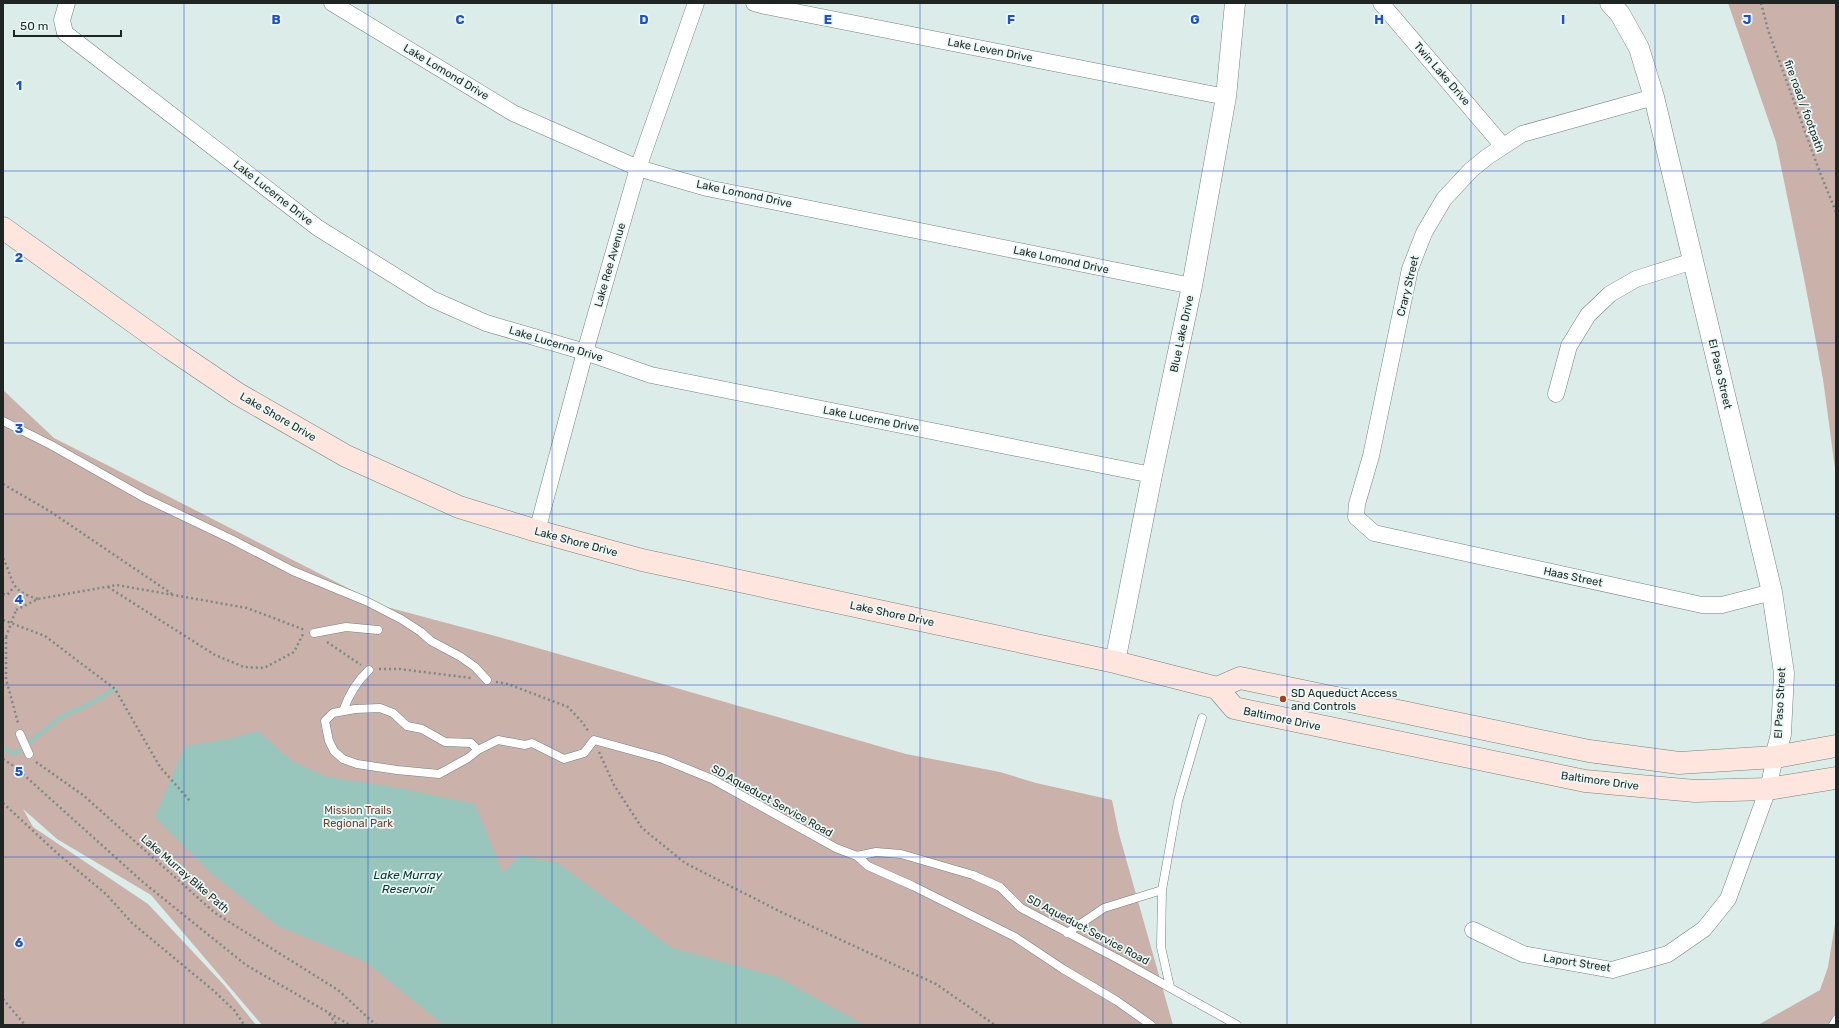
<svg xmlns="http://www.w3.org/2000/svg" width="1839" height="1028" font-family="Rubik,sans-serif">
  <rect width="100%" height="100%" fill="#dcece8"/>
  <path fill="#cab1a9" d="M 1728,3 L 1836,3 L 1836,476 L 1823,379 L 1805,283 L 1776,142 Z
    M 3,390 L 54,438 L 383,606 L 499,637 L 906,754 L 1000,772 L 1036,783 L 1112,800 L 1119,834 L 1173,1025 L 262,1025 L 151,895 L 57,839 L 23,809 L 33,827 L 148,904 L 224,985 L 256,1025 L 3,1025 Z
    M 1836,918 L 1836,1025 L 1758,1025 L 1820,990 L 1828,967 Z"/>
  <path fill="#98c6bc" d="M 258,731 L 292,761 L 327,777 L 399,788 L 475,804 L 503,873 L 520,855 L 558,863 L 672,948 L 778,977 L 864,1025 L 444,1025 L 366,962 L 278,926 L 211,873 L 155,817 L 185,746 L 228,739 Z"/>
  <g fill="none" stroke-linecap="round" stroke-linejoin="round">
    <path stroke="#98c6bc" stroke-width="4.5" d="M 3,748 L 15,754 L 61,717 L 88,705 L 115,689"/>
    <defs>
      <path id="service" d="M 3,421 L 51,445 L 143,497 L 233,540 L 293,571 L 366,601 L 401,619 L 421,632 L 431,641 L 461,657 L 475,667 L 487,680
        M 314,633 L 346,627 L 378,630
        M 343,711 C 349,694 356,682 369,670
        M 20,734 L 29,754
        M 478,750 L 471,743 L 445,742 L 422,729 L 407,726 L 393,713 L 380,708 L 355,709 L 333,713 L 325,721 L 329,741 L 334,751 L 343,759 L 357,764 L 397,770 L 439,774 L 468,758 L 478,750 L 498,740 L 525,745 L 532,743 L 564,759 L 584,753 L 594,740 L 663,759 L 712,779 L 836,848 L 857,856 L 868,866 L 913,886 L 1015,937 L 1063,969 L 1117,1001 L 1151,1025
        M 857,856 L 876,852 L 901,854 L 973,875 L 1000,887 L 1021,908 L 1120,960 L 1237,1025
        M 1067,933 L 1104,908 L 1162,890
        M 1170,987 L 1161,947 L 1162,890 L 1178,801 L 1202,718
        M 1833,1025 L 1836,1020"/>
      <path id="minor" d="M 67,3 L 62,20 L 65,33 L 318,228 L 432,299 L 486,323 L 585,352 L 651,375 L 1152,475
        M 332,3 L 513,113 L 638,168 L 707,188 L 1192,286
        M 754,3 L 765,6 L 1226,97
        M 1381,3 L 1503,146
        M 1654,97 L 1522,134 L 1487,157 L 1471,170 L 1444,199 L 1424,233 L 1410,269 L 1371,456 L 1357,504 L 1356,517 L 1374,533 L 1702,605 L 1722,605 L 1772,592
        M 1556,394 L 1569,346 L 1588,315 L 1610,294 L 1636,279 L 1693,261
        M 537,531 L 585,352 L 638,168 L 696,3
        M 1473,930 L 1523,954 L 1612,970 L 1668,954 L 1704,929 L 1728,899 L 1768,789 L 1775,757"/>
      <path id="tertiary" d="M 1610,3 L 1620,14 L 1639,48 L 1654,97 L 1772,592 L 1784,673 L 1781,734 L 1775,757
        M 1115,662 L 1152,475 L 1192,286 L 1226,97 L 1235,3"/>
      <path id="secondary" d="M 3,228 L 170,348 L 238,394 L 346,456 L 459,507 L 537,531 L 642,560 L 1115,662 L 1217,688
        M 1217,688 L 1234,708 L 1585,781 L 1695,791 L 1768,789 L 1836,778
        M 1217,688 L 1240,678 L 1589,751 L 1679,763 L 1775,757 L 1836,746"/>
    </defs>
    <use href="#service" stroke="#74837f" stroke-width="9"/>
    <use href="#minor" stroke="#74837f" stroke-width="17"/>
    <use href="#tertiary" stroke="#74837f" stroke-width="21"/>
    <use href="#secondary" stroke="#74837f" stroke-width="23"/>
    <path stroke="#7d8885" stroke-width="2.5" stroke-dasharray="2 3" stroke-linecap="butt" d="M 1761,3 L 1768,30 L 1819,170 L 1836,212
      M 3,484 L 51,512 L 172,594
      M 3,558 C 15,583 9,590 38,599
      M 108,587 L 215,655 L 244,667 L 264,668 L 294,652 L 303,634
      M 3,594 L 7,595 L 14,587
      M 16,610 L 38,599 L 117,585 L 247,608 L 305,630
      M 3,620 L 45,636 L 115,689 L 160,767 L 191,802
      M 6,637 L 6,679 L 18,723
      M 327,642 L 361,665
      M 379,669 L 400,669 L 471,678
      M 496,682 L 508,684 L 568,707 L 582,722 L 589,732
      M 599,752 L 614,785 L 642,828 L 685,863 L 781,912 L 936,984 L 995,1025
      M 3,759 L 15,767 L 144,883 L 246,965 L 350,1025
      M 36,762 L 83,795 L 215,913 L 338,990 L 376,1025
      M 3,803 L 57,853 L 107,895 L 132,923 L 214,991 L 235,1011 L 244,1025
      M 3,999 L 25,1025
      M 329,1014 L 337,1025"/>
    <use href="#service" stroke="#fff" stroke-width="8"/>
    <use href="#minor" stroke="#fff" stroke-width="16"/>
    <use href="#tertiary" stroke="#fff" stroke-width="20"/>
    <use href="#secondary" stroke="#fee6de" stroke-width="22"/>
    <path stroke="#7d8885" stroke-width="2.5" stroke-dasharray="2 3" stroke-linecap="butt" d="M 6,637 L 16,610"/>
  </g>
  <path fill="none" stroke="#1d4ed8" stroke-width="1" stroke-opacity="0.55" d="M 184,3 L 184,1025M 368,3 L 368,1025M 552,3 L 552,1025M 736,3 L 736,1025M 920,3 L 920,1025M 1103,3 L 1103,1025M 1287,3 L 1287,1025M 1471,3 L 1471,1025M 1655,3 L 1655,1025M 3,171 L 1836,171M 3,343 L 1836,343M 3,514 L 1836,514M 3,685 L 1836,685M 3,857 L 1836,857"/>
  <circle fill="#a63e1f" stroke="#e9f9f5" stroke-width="1.5" cx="1283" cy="699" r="4"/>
  <g text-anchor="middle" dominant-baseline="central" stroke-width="3.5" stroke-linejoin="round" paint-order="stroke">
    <g font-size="11" fill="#1f2523" stroke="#e9f9f5">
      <text transform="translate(990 50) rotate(11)">Lake Leven Drive</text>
      <text transform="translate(446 72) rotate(31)">Lake Lomond Drive</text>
      <text transform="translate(1442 74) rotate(49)">Twin Lake Drive</text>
      <text transform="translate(1804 106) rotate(70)">fire road / footpath</text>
      <text transform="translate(273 193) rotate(38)">Lake Lucerne Drive</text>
      <text transform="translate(744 194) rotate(12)">Lake Lomond Drive</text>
      <text transform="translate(1061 260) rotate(12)">Lake Lomond Drive</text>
      <text transform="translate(610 265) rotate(-74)">Lake Ree Avenue</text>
      <text transform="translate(1408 286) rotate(-76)">Crary Street</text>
      <text transform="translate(1182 334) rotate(-78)">Blue Lake Drive</text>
      <text transform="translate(556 344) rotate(17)">Lake Lucerne Drive</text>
      <text transform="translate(1720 374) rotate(77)">El Paso Street</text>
      <text transform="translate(278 417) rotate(30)">Lake Shore Drive</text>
      <text transform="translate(871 419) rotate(11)">Lake Lucerne Drive</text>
      <text transform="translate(576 542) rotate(15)">Lake Shore Drive</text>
      <text transform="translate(1573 577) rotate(12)">Haas Street</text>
      <text transform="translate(892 614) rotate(12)">Lake Shore Drive</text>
      <text transform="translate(1780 703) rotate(-87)">El Paso Street</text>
      <text transform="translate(1282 719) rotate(12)">Baltimore Drive</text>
      <text transform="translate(1600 781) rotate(8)">Baltimore Drive</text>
      <text transform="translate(772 801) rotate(29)">SD Aqueduct Service Road</text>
      <text transform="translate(185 874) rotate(41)">Lake Murray Bike Path</text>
      <text transform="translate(1088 930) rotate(28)">SD Aqueduct Service Road</text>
      <text transform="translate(1577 963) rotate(9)">Laport Street</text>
    </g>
    <g font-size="11" fill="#1f2523" stroke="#e9f9f5" text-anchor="start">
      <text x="1291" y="693">SD Aqueduct Access<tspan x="1291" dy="13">and Controls</tspan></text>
    </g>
    <g font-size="11" fill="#753e2e" stroke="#e9f9f5">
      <text x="358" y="810">Mission Trails<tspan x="358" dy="13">Regional Park</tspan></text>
    </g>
    <g font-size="12" font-style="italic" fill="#05322b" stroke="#e9f9f5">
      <text x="408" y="875">Lake Murray<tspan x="408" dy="14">Reservoir</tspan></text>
    </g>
  </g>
  <g font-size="13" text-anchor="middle" font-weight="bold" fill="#1d4ed8" stroke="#e9f9f5" stroke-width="3.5" stroke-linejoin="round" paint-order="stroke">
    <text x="276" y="24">B</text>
    <text x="460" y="24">C</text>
    <text x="644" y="24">D</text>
    <text x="828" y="24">E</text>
    <text x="1011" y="24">F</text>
    <text x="1195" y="24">G</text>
    <text x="1379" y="24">H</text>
    <text x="1563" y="24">I</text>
    <text x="1747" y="24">J</text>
    <text x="19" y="90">1</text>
    <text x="19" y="262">2</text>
    <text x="19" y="433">3</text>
    <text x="19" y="604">4</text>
    <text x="19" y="776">5</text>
    <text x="19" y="947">6</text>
  </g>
  <rect width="1839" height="1028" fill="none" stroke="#1f2523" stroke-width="8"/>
  <path d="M14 30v6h107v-6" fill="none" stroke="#1f2523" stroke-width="2"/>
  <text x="20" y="30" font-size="12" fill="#1f2523" stroke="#e9f9f5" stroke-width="3" paint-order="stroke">50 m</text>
</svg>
